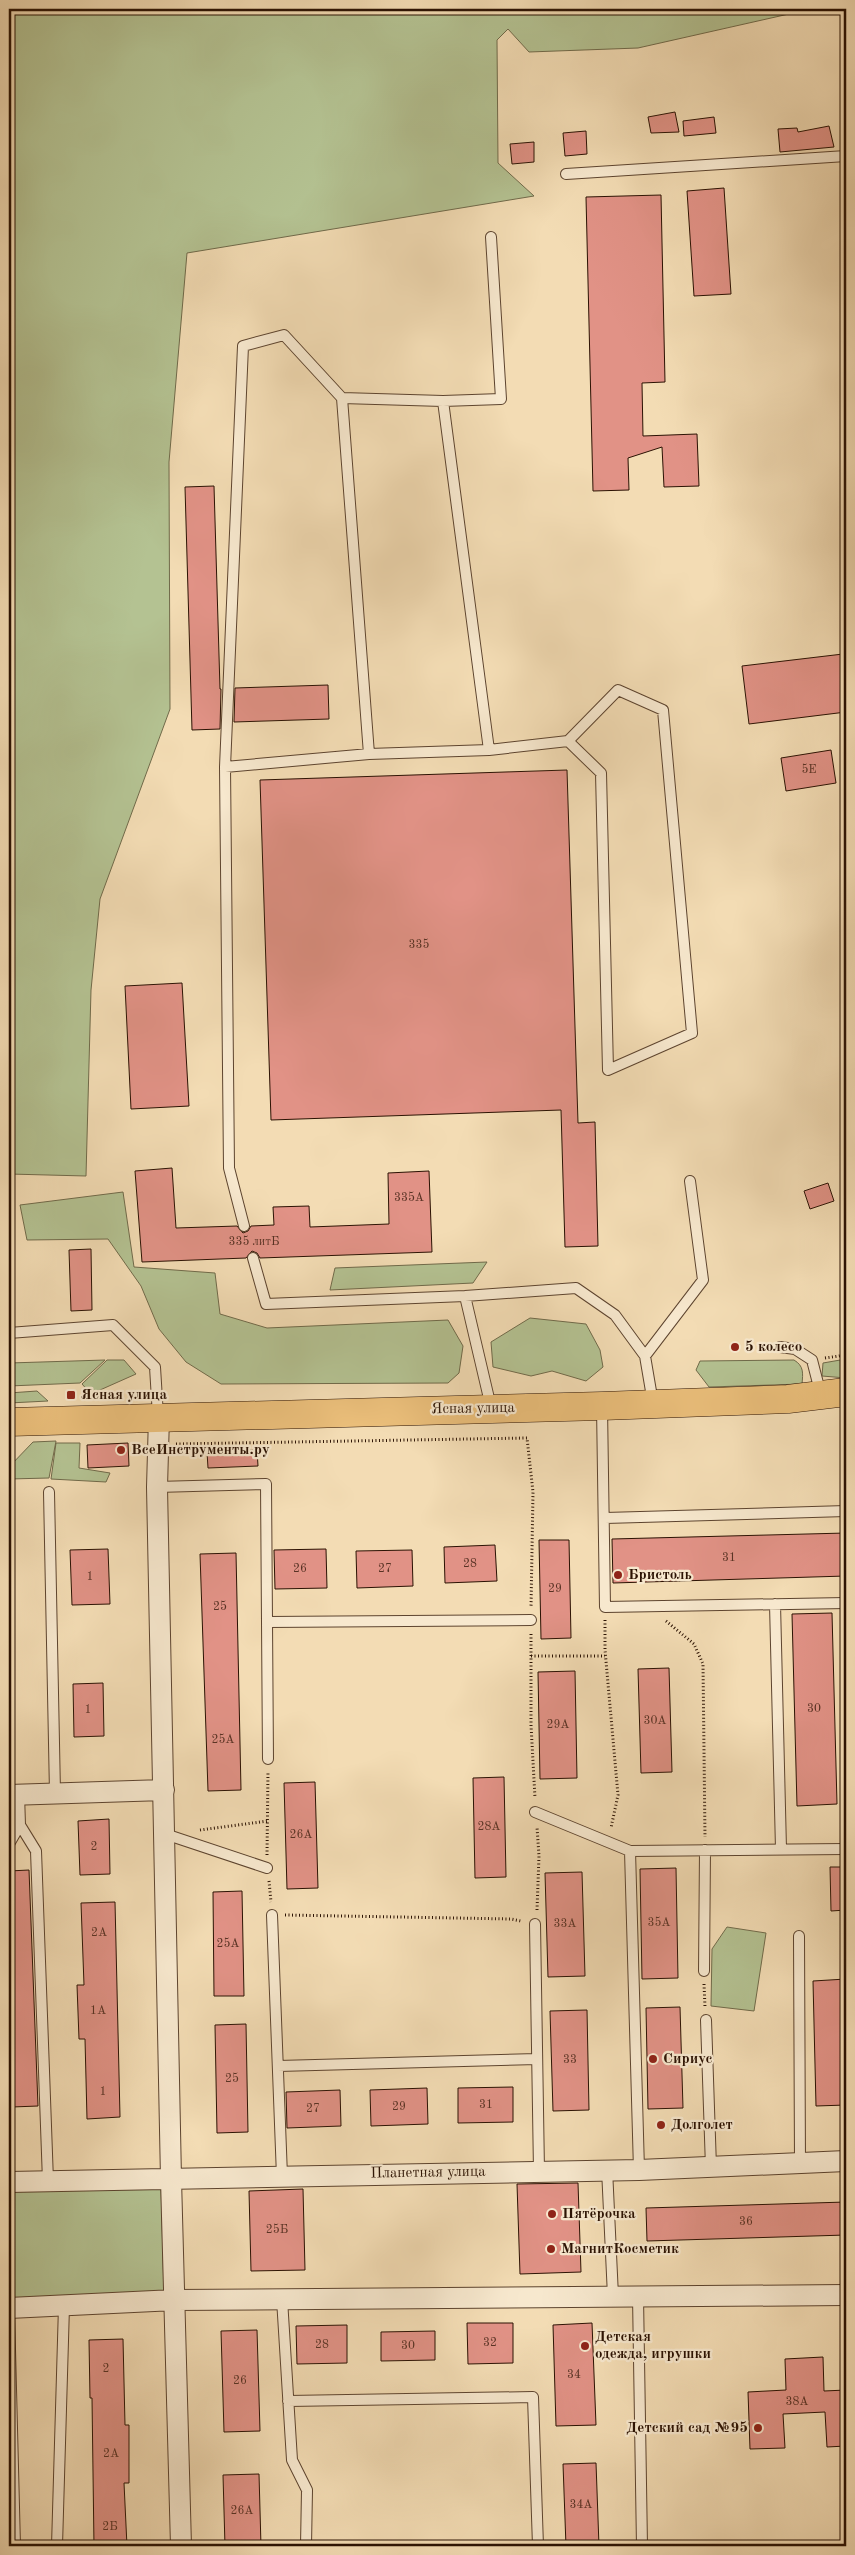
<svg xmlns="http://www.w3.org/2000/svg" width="855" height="2555" font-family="'Old Standard TT',serif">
  <rect width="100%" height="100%" fill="#f3dcb4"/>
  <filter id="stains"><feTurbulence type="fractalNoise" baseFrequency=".004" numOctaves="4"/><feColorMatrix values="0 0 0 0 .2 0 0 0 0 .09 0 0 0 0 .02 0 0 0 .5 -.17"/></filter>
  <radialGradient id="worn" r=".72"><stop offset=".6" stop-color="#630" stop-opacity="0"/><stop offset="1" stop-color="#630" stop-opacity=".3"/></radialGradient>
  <path fill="#b4c292" stroke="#706a4a" d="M 9,9 L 811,9 L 638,48 L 529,52 L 508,29 L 497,40 L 498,163 L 534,196 L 187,253 L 169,462 L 170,709 L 100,899 L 91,990 L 86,1176 L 9,1174 Z
    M 123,1192 L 134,1267 L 215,1273 L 220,1314 L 267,1328 L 448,1320 L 463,1346 L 459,1373 L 448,1383 L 221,1384 L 186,1362 L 159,1329 L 141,1286 L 108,1239 L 27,1240 L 20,1205 Z
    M 487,1262 L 473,1283 L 330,1290 L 335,1268 Z
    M 530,1318 L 586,1324 L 600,1350 L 603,1367 L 586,1381 L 552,1371 L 531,1376 L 493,1367 L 491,1342 Z
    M 846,1359 L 846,1378 L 822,1376 L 823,1363 Z
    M 105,1360 L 80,1383 L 9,1386 L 9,1363 Z
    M 107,1360 L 124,1360 L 136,1374 L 91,1394 L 82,1384 Z
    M 794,1360 C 804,1366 803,1373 802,1384 L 709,1387 L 696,1370 L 700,1361 Z
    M 37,1391 L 48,1401 L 9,1403 L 9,1393 Z
    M 56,1441 L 49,1478 L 9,1479 L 9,1467 L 33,1442 Z
    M 56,1443 L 80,1443 L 79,1468 L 110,1473 L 106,1482 L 51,1479 Z
    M 727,1927 L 766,1933 L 754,2011 L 711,2006 L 712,1949 Z
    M 161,2185 L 164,2293 L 9,2301 L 9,2188 Z"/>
  <path fill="#e19286" stroke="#2b1203" d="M 675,112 L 679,132 L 651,133 L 648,117 Z
    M 714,117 L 716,133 L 684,136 L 683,121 Z
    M 829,126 L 834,147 L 780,152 L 778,129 L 797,128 L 798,132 Z
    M 586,131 L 587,154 L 565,156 L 563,133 Z
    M 534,142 L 534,162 L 512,164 L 510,144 Z
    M 724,188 L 731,294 L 694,296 L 687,191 Z
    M 661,195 L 665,382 L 642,383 L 643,436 L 697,434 L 699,486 L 664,487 L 662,447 L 628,458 L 629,490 L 593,491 L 586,197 Z
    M 214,486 L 220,689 L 221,689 L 220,729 L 192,730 L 185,487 Z
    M 843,654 L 846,712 L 749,724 L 742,666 Z
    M 328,685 L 329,719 L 234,722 L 235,688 Z
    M 831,750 L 836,783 L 786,791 L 781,758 Z
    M 567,770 L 578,1123 L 595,1122 L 598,1246 L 565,1247 L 561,1110 L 271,1120 L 260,780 Z
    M 182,983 L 189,1106 L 131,1109 L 125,986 Z
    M 172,1168 L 176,1228 L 237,1226 L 243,1233 L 248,1231 L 251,1226 L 274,1225 L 273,1207 L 309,1206 L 310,1227 L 389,1224 L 388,1173 L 429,1171 L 432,1252 L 260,1258 L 257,1253 L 252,1251 L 246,1258 L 142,1262 L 135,1171 Z
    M 828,1183 L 834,1201 L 810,1209 L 804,1191 Z
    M 91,1249 L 92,1310 L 71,1311 L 69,1250 Z
    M 128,1443 L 129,1466 L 88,1468 L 87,1445 Z
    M 257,1450 L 258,1466 L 208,1468 L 207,1452 Z
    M 846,1533 L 846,1576 L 613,1583 L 612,1539 Z
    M 539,1540 L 569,1540 L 571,1638 L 541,1639 Z
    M 495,1545 L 497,1581 L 445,1583 L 444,1547 Z
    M 108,1549 L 110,1604 L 72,1605 L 70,1550 Z
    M 326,1549 L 327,1588 L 275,1589 L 274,1550 Z
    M 412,1550 L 413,1586 L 357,1588 L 356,1551 Z
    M 236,1553 L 241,1790 L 208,1791 L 200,1554 Z
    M 832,1613 L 837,1804 L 797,1806 L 792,1614 Z
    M 669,1668 L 672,1772 L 641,1773 L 638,1669 Z
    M 575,1671 L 577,1778 L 540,1779 L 538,1672 Z
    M 103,1683 L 104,1736 L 74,1737 L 73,1684 Z
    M 504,1777 L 506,1877 L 475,1878 L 473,1778 Z
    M 315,1782 L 318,1888 L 287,1889 L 284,1783 Z
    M 109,1819 L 110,1874 L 80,1875 L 78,1821 Z
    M 830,1867 L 846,1867 L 846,1910 L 831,1911 Z
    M 676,1868 L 678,1978 L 642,1979 L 640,1869 Z
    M 29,1870 L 38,2106 L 12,2107 L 9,2031 L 9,2004 L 12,2004 L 9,1871 Z
    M 582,1872 L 585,1976 L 548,1977 L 545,1873 Z
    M 242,1891 L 244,1996 L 214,1996 L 213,1892 Z
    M 115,1902 L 120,2117 L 87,2119 L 85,2039 L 79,2039 L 77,1985 L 84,1985 L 81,1903 Z
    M 846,1979 L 846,2105 L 816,2106 L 813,1981 Z
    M 680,2007 L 683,2108 L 648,2109 L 646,2008 Z
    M 587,2010 L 589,2110 L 553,2111 L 550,2011 Z
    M 246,2024 L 248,2132 L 217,2133 L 215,2025 Z
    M 513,2087 L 513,2122 L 458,2123 L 458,2088 Z
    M 427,2088 L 428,2124 L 371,2126 L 370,2090 Z
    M 340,2090 L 341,2126 L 287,2128 L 286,2092 Z
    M 578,2183 L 581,2272 L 520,2274 L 517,2184 Z
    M 303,2189 L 305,2270 L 251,2271 L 249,2191 Z
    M 846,2202 L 846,2235 L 647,2241 L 646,2208 Z
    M 467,2323 L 513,2323 L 513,2363 L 468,2364 Z
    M 592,2323 L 596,2425 L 556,2426 L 553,2325 Z
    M 347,2325 L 347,2363 L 297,2364 L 296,2326 Z
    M 257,2330 L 260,2431 L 224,2432 L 221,2331 Z
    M 435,2331 L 435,2360 L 381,2361 L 381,2332 Z
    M 123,2339 L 125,2425 L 129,2425 L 129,2483 L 124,2483 L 127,2546 L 94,2546 L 92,2398 L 90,2398 L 89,2340 Z
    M 823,2357 L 824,2391 L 846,2390 L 846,2446 L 827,2447 L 825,2412 L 783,2414 L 785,2448 L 750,2449 L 748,2392 L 786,2390 L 785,2359 Z
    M 596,2463 L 599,2546 L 566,2546 L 563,2464 Z
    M 259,2474 L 261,2546 L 225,2546 L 223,2475 Z"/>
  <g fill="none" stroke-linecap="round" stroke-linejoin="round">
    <defs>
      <path id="lane" d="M 566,174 L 846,156
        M 489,750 L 568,741 L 618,690 L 663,710 L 692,1033 L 608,1070 L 601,773 L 568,741
        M 369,754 L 489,750 L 443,401
        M 225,767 L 369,754 L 342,398
        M 244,1226 L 229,1168 L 225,767 L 243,346 L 284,335 L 342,398 L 443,401 L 501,399 L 491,237
        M 253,1258 L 266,1304 L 465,1296 L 576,1288 L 615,1315 L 645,1356 L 653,1403
        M 465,1296 L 491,1407
        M 9,1333 L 113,1325 L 155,1367 L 158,1416
        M 780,1347 L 795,1349 L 812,1360 L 821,1395
        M 645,1356 L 703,1280 L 690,1181
        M 602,1407 L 605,1607 L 846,1603
        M 157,1487 L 266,1484 L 268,1759
        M 49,1492 L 55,1793
        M 605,1518 L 846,1511
        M 775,1604 L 781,1849
        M 268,1622 L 531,1620
        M 19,1794 L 20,1825 L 36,1851 L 48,2181
        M 535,1812 L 630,1851 L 846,1849
        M 165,1834 L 267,1868
        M 9,1844 L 20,1825
        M 630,1851 L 639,2170
        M 272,1915 L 282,2176
        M 535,1924 L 539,2171
        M 799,1936 L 800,2163
        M 704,1971 L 705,1850
        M 706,2020 L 711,2167
        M 278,2066 L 537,2059
        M 607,2169 L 613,2296
        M 638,2296 L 642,2546
        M 282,2299 L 292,2460 L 307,2490 L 306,2546
        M 9,2310 L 15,2546
        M 288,2401 L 533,2397 L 538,2546
        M 57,2546 L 64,2306"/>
      <path id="street" d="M 159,1417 L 157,1487 L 171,2179 L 181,2546
        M 9,1795 L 164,1790
        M 9,2182 L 639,2170 L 846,2161
        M 9,2308 L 175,2300 L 846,2295"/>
      <path id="primary" d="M 9,1422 L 602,1406 L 788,1399 L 846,1392"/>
    </defs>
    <use href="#lane" stroke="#5d442f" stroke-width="12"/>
    <use href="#street" stroke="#5d442f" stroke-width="22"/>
    <use href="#primary" stroke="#2b1203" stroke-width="29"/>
    <path stroke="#2b1203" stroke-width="3" stroke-dasharray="1 2.5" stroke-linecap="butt" d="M 825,1358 L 846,1355
      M 176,1444 L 527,1438 L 533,1492 L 531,1608
      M 605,1620 L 605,1650 L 618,1795 L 611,1828
      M 666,1621 L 694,1644 L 703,1664 L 705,1837
      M 531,1634 L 531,1725 L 535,1798
      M 531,1656 L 605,1656
      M 200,1830 L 268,1821
      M 267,1855 L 268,1771
      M 269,1881 L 271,1902
      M 537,1910 L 539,1856 L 537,1827
      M 285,1915 L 511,1919 L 521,1921
      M 704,1984 L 705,2007"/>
    <use href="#lane" stroke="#f7e8ce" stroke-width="10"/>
    <use href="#street" stroke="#f7e8ce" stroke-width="20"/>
    <use href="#primary" stroke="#eabe7a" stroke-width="28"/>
  </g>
  <g fill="#8f2418" stroke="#f7e8ce" stroke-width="2">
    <circle cx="735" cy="1347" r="5"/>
    <rect x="66" y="1390" width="10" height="10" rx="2.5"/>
    <circle cx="121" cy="1450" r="5"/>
    <circle cx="618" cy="1575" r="5"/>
    <circle cx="653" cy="2059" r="5"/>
    <circle cx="661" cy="2125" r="5"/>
    <circle cx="552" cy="2214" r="5"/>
    <circle cx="551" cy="2249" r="5"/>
    <circle cx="585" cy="2346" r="5"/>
    <circle cx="758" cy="2428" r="5"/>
  </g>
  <g text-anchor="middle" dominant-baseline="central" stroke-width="4.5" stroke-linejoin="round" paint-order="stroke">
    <g font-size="12" fill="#583224">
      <text x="809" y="770">5Е</text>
      <text x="419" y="945">335</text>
      <text x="409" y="1198">335А</text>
      <text x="254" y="1242">335 литБ</text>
      <text x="729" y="1558">31</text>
      <text x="470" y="1564">28</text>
      <text x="300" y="1569">26</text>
      <text x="385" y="1569">27</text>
      <text x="90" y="1577">1</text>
      <text x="555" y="1589">29</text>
      <text x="220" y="1607">25</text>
      <text x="814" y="1709">30</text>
      <text x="88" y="1710">1</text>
      <text x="655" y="1721">30А</text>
      <text x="558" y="1725">29А</text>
      <text x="223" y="1740">25А</text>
      <text x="489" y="1827">28А</text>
      <text x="301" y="1835">26А</text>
      <text x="94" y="1847">2</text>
      <text x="659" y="1923">35А</text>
      <text x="565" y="1924">33А</text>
      <text x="99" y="1933">2А</text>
      <text x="228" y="1944">25А</text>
      <text x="98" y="2011">1А</text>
      <text x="570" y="2060">33</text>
      <text x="232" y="2079">25</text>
      <text x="103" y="2092">1</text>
      <text x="486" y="2105">31</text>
      <text x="399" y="2107">29</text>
      <text x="313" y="2109">27</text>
      <text x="746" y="2222">36</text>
      <text x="277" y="2230">25Б</text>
      <text x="490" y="2343">32</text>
      <text x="322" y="2345">28</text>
      <text x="408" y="2346">30</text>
      <text x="106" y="2369">2</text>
      <text x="574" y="2375">34</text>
      <text x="240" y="2381">26</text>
      <text x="797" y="2402">38А</text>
      <text x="111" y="2454">2А</text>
      <text x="581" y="2505">34А</text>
      <text x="242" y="2511">26А</text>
      <text x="110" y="2527">2Б</text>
    </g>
    <g font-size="15" font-weight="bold" fill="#2b1203" stroke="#f7e8ce" text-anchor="start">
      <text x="745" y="1347">5 колесо</text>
      <text x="81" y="1395">Ясная улица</text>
      <text x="131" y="1450">ВсеИнструменты.ру</text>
      <text x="628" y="1575">Бристоль</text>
      <text x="663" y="2059">Сириус</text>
      <text x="671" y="2125">Долголет</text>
      <text x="562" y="2214">Пятёрочка</text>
      <text x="561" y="2249">МагнитКосметик</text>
      <text x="595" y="2337">Детская<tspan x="595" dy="17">одежда, игрушки</tspan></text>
      <text x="748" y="2428" text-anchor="end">Детский сад №95</text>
    </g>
    <g font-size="15" fill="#2b1203" stroke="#f7e8ce">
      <text transform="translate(473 1409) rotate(-1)">Ясная улица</text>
      <text transform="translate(428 2173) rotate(-1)">Планетная улица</text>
    </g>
  </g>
  <rect width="855" height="2555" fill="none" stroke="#f3dcb4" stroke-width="30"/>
  <rect x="10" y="10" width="835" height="2535" fill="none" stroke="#2b1203" stroke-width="2.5"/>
  <rect x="15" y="15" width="825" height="2525" fill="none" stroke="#2b1203"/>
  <rect width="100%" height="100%" filter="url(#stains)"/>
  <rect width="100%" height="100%" fill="url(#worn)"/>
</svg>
